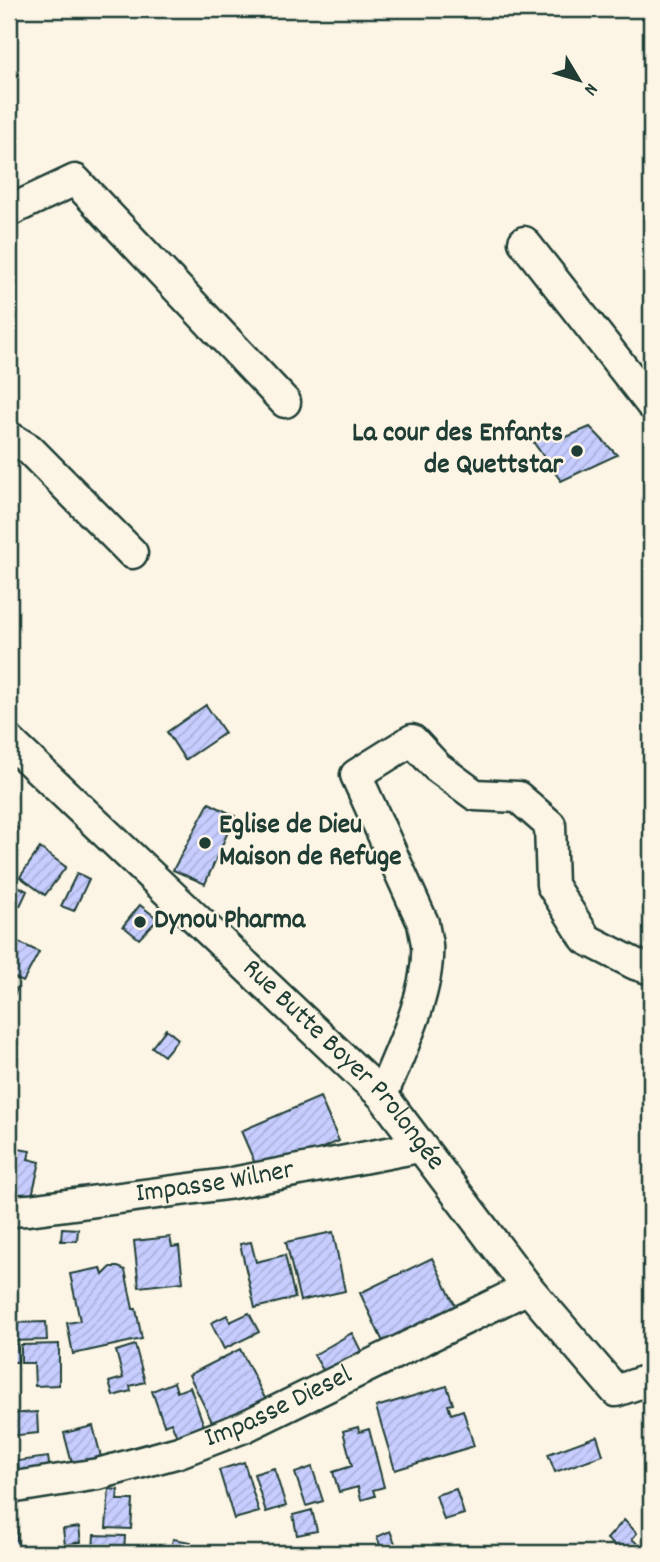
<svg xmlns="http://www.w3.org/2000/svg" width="660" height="1562" font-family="Dekko,sans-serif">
  <defs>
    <pattern id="building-hatch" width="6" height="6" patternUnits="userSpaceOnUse" patternTransform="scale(1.75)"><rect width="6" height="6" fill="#c7cdff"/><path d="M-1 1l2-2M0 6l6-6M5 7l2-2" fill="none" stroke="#aab1db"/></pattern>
  </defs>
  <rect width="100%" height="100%" fill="#fcf5e5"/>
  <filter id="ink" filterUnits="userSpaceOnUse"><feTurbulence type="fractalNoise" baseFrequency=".0143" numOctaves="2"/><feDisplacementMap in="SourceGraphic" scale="14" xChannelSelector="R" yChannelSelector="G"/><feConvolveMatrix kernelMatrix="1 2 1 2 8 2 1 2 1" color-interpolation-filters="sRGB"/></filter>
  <g filter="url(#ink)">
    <path fill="url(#building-hatch)" stroke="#1f3d34" stroke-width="2" d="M 590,427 L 617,455 L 561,481 L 534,443 L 549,434 L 557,441 Z
      M 206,705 L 225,733 L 185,760 L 167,732 Z
      M 209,803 L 235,816 L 205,884 L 173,870 Z
      M 9,824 L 17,828 L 9,845 Z
      M 40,848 L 66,867 L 45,895 L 20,877 Z
      M 77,873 L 89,879 L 74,911 L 61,906 Z
      M 16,885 L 27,891 L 20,906 L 9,902 Z
      M 140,905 L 158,919 L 139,939 L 123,926 Z
      M 12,939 L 39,952 L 23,982 L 9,975 L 9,946 Z
      M 9,985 L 17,989 L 9,1005 Z
      M 166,1029 L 178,1039 L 164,1056 L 152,1047 Z
      M 320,1097 L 339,1141 L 260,1175 L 241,1131 Z
      M 13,1148 L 30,1151 L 28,1159 L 40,1162 L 29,1208 L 9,1210 L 9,1155 L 11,1155 Z
      M 62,1228 L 78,1229 L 77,1241 L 61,1241 Z
      M 333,1232 L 345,1291 L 300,1301 L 286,1242 Z
      M 170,1237 L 172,1247 L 179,1246 L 183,1282 L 139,1287 L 134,1241 Z
      M 251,1242 L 256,1262 L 285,1255 L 295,1298 L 255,1308 L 240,1244 Z
      M 432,1258 L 457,1309 L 384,1344 L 360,1293 Z
      M 111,1267 L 118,1267 L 125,1270 L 133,1309 L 136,1309 L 142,1339 L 73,1354 L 67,1323 L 80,1321 L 70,1274 L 101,1268 L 103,1275 Z
      M 249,1313 L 259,1332 L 224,1349 L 211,1323 L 227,1315 L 230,1322 Z
      M 46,1322 L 47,1340 L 9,1341 L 9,1323 Z
      M 352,1333 L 361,1351 L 324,1372 L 314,1355 Z
      M 9,1344 L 17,1344 L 18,1362 L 9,1362 Z
      M 59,1344 L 59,1385 L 35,1386 L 34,1363 L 21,1363 L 21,1345 Z
      M 135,1345 L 145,1382 L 130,1386 L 131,1391 L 113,1396 L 109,1382 L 123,1378 L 116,1351 Z
      M 240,1349 L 269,1406 L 217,1432 L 189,1375 Z
      M 174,1382 L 177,1392 L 190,1387 L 208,1437 L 181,1447 L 171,1422 L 164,1425 L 152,1391 Z
      M 447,1386 L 453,1404 L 448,1405 L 451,1414 L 463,1410 L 474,1446 L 395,1470 L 376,1407 Z
      M 37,1412 L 38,1433 L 9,1436 L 9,1414 Z
      M 93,1426 L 104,1468 L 75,1475 L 64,1433 Z
      M 358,1427 L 359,1432 L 369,1429 L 384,1487 L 373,1490 L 375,1496 L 361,1500 L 358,1487 L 339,1492 L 333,1472 L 352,1466 L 343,1431 Z
      M 597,1436 L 603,1455 L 555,1472 L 548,1454 Z
      M 48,1457 L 51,1478 L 20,1482 L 18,1461 Z
      M 244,1462 L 259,1512 L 234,1519 L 219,1470 Z
      M 312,1467 L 323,1501 L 306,1506 L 295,1473 Z
      M 274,1468 L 286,1506 L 266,1512 L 254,1474 Z
      M 109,1489 L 118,1490 L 117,1500 L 133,1500 L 131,1529 L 106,1528 Z
      M 456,1489 L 464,1514 L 444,1520 L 436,1495 Z
      M 312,1510 L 317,1531 L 297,1535 L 293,1515 Z
      M 624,1520 L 637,1533 L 632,1539 L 648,1553 L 623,1553 L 607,1539 Z
      M 79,1527 L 81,1542 L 65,1545 L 63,1529 Z
      M 17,1529 L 17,1547 L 9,1548 L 9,1530 Z
      M 390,1531 L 399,1553 L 383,1553 L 377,1537 Z
      M 94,1535 L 125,1536 L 124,1552 L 93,1551 Z
      M 173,1539 L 191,1542 L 188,1553 L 170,1553 Z"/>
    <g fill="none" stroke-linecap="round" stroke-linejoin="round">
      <defs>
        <g id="minor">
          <path d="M 9,211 L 75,180 L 285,402"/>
          <path d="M 524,242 L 651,404"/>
          <path d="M 9,437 L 29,449 L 132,553"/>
          <path id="s1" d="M 9,741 L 382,1095 L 528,1288 L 616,1391 L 651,1379"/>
          <path d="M 382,1095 C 400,1052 430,992 427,945 C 426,938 424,930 423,923 L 356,775 L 412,740 L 437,767 L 475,795 L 518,797 L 550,825 L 552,885 L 586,939 L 635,964 L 651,969"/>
          <path id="s2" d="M 9,1211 L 28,1210 L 227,1184 L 419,1147"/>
          <path id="s3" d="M 16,1487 L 98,1474 L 179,1452 L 244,1427 L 528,1288"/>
        </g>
      </defs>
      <use href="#minor" stroke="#1f3d34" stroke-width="35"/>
      <use href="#minor" stroke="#fcf5e5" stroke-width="30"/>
    </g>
  </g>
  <g fill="#1f3d34" stroke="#fcf5e5" stroke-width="2.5">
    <circle cx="577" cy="451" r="7"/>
    <circle cx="205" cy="843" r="7"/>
    <circle cx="140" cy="922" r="7"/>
  </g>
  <g text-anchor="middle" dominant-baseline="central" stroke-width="5" stroke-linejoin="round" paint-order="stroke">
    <g font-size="28" font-weight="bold" fill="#1f3d34" stroke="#fcf5e5" text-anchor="start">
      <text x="563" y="435" text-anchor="end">La cour des Enfants<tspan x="563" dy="32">de Quettstar</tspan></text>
      <text x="219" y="827">Eglise de Dieu<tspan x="219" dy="32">Maison de Refuge</tspan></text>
      <text x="154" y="922">Dynou Pharma</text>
    </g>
    <g font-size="28" fill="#1f3d34" stroke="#fcf5e5">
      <text stroke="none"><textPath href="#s1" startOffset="466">Rue Butte Boyer Prolongée</textPath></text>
      <text stroke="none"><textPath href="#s2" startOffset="208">Impasse Wilner</textPath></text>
      <text stroke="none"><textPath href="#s3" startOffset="276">Impasse Diesel</textPath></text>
    </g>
  </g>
  <rect width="660" height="1562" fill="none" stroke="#fcf5e5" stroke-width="35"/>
  <rect x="18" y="18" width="625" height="1527" fill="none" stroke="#1f3d34" stroke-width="2.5" filter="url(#ink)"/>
  <g transform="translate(579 80) rotate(128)" stroke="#fcf5e5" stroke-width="5" paint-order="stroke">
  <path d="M0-5L12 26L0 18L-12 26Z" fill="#1f3d34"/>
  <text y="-10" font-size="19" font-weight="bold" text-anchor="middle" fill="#1f3d34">N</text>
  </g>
</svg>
